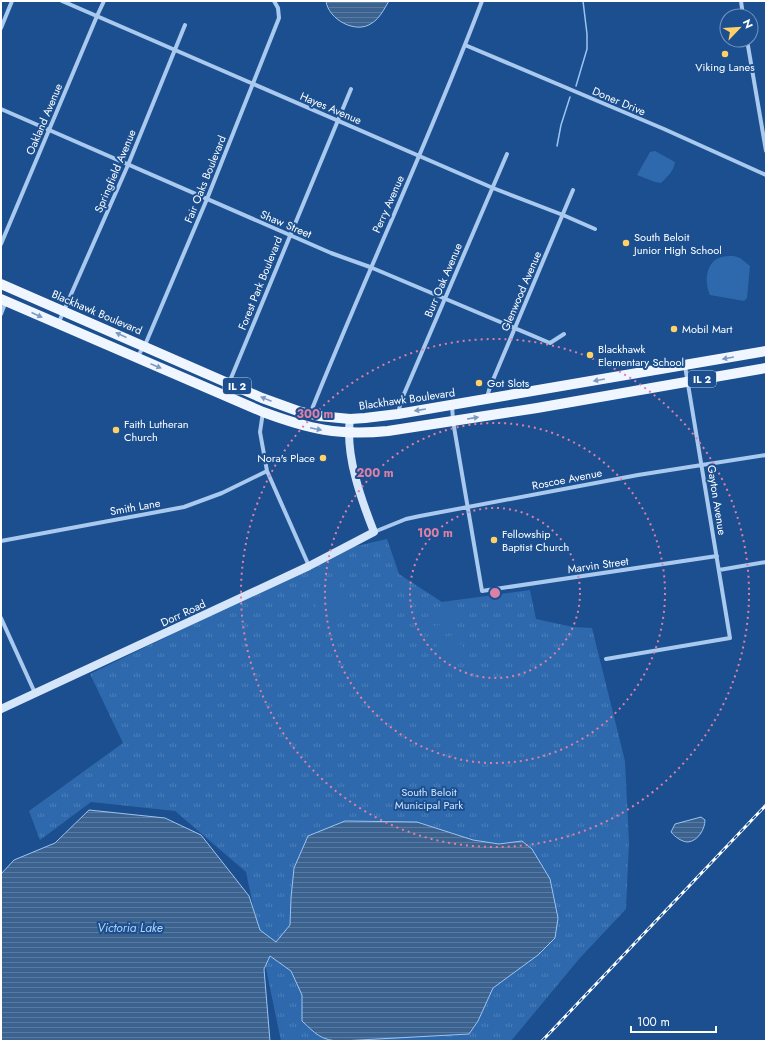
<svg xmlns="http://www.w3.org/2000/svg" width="767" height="1042" font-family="Jost,sans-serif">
  <defs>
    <pattern id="grass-tufts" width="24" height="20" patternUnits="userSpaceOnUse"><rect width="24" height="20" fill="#2e69ad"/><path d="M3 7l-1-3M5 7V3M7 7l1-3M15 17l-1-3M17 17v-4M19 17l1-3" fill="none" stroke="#4d80b9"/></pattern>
    <pattern id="water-rules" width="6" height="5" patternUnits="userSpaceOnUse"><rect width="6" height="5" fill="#3c6290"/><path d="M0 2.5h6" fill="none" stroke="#597aa1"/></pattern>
  </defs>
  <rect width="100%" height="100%" fill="#1b4f8f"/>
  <path fill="url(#grass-tufts)" d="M 387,539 L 399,574 L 442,602 L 530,590 L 536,619 L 573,627 L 592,628 L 625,761 L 629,842 L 626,909 L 579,959 L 511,1041 L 281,1041 L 246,872 L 175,811 L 91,802 L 40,840 L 29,811 L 123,743 L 90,674 L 352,547 Z"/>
  <path fill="#2e69ad" d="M 655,151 L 675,162 C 674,171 667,177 661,183 L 655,182 L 637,175 L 650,152 Z
    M 734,256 L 740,258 L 750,266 L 747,298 L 744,301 L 710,295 C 705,285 705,268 715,260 C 721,256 728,256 734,256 Z
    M 338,583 L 351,609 C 333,625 318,617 311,595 L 334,584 Z
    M 452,611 L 454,621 L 434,624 L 432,615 Z
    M 454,623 L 456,632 L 436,635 L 434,626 Z
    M 456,635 L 457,644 L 437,647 L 436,638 Z
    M 462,644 L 464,655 L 462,657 L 434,660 L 432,649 Z"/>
  <path fill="url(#water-rules)" stroke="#9cc4f0" d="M 326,1 L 389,1 C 384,9 380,18 372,23 C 356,35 328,19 326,1 Z
    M 89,810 L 165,818 L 201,835 L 249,896 L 260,930 L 276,942 L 290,925 L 291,898 L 294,868 L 308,836 L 345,821 L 417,822 L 473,840 L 499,844 L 522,841 L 532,849 L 550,879 L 558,918 L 555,938 L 538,955 L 493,988 L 478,1021 L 469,1034 L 341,1041 C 321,1041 315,1033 302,1021 L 302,995 L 291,971 L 270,956 L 264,969 L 270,1041 L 1,1041 L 1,874 L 14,860 L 55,843 Z
    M 701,817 L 705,820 C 705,829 698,841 688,842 C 682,842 675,837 671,832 L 675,824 Z"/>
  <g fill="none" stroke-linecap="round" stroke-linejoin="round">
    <path stroke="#9cc4f0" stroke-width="1.5" d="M 576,86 L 587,49 L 587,34 L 583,1
      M 557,146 L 561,125 L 570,97"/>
    <path stroke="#a9c9ee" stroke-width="4" d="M 62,1 L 493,188 L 563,215 L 595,229
      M 741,1 L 743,16
      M 1,28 L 12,1
      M 747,40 L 766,151
      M 465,45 L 664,129 L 766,175
      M 1,109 L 331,253 L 370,267 L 550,343 L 564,334
      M 1,244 L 97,16 L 104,1
      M 1,314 L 6,301
      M 58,324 L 128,165 L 185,25
      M 137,357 L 145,345 L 207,199 L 279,18 L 278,8 L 274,1
      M 224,395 L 351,89
      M 487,397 L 490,387 L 573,190
      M 452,405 L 453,421 L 482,591 L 717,556
      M 263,412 L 260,432 L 267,471 L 309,566
      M 310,414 C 365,276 429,141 482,1
      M 398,414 L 401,401 L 507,154
      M 374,532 L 406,519 L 420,516 L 638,475 L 766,455
      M 1,541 L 184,507 L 222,493 L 267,471
      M 719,570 L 766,562
      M 1,618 L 35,693
      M 606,659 L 730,638 L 685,366"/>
    <path stroke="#d6e6fa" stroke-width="8" d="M 1,709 L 309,566 L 374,532 C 361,499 345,455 350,419"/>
    <path stroke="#f0f6ff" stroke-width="10" d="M 1,284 L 262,398 L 298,411 L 319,416 L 350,419 L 365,418 L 398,414 L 766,351
      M 1,299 L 263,412 C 309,429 338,436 388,431 L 537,408 L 766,368"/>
    <defs>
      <path id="rail" d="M 542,1041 L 766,805"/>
    </defs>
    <use href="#rail" stroke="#fff" stroke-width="3"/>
    <use href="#rail" stroke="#1b4f8f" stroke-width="1.5" stroke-dasharray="4.5" stroke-linecap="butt"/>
  </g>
  <defs><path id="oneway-solid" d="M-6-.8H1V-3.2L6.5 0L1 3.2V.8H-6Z"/></defs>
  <g fill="#7b9ac1">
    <use href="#oneway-solid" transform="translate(37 315) rotate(24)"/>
    <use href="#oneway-solid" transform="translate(121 335) rotate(-156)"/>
    <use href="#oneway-solid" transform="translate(728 358) rotate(170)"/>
    <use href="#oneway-solid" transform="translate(156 366) rotate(23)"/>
    <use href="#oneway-solid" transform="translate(599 380) rotate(170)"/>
    <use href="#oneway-solid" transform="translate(266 399) rotate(-158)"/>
    <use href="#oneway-solid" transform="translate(420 410) rotate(171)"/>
    <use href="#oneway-solid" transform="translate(473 418) rotate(-9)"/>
    <use href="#oneway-solid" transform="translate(316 429) rotate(12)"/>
  </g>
  <g fill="none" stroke="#dd80a5" stroke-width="2" stroke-dasharray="2 4">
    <circle cx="495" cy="593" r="85"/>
    <circle cx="495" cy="593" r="170"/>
    <circle cx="495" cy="593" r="254"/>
  </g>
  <g fill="#ffd166" stroke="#1b4f8f" stroke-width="1.5">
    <circle cx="725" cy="54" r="4"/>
    <circle cx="626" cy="243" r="4"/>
    <circle cx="674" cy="329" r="4"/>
    <circle cx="590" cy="355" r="4"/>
    <circle cx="479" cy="383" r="4"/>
    <circle cx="116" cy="430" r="4"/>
    <circle cx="323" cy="458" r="4"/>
    <circle cx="494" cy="540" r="4"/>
  </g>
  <g text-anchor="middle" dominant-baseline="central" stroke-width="4" stroke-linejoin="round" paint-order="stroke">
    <g fill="#1b4f8f" stroke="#bbcadd" stroke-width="1">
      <rect x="688" y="371" width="28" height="16" rx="3"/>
      <rect x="223" y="378" width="28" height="16" rx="3"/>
    </g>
    <g font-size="10" font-weight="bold" fill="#fff">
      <text x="702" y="379">IL 2</text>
      <text x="237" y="386">IL 2</text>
    </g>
    <g font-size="11" fill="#fff" stroke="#1b4f8f" text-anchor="start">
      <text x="725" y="67" text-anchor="middle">Viking Lanes</text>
      <text x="634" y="237">South Beloit<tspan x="634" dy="13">Junior High School</tspan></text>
      <text x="682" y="329">Mobil Mart</text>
      <text x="598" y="349">Blackhawk<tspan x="598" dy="13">Elementary School</tspan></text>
      <text x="487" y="383">Got Slots</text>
      <text x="124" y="424">Faith Lutheran<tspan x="124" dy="13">Church</tspan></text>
      <text x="315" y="458" text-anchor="end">Nora's Place</text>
      <text x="502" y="534">Fellowship<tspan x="502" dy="13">Baptist Church</tspan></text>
    </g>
    <g font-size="11" fill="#fff" stroke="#1b4f8f">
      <text transform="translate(619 101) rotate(23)">Doner Drive</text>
      <text transform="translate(331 108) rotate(23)">Hayes Avenue</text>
      <text transform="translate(44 119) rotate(-67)">Oakland Avenue</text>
      <text transform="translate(115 171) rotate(-67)">Springfield Avenue</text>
      <text transform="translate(205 179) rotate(-68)">Fair Oaks Boulevard</text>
      <text transform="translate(388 204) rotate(-66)">Perry Avenue</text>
      <text transform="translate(286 224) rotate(23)">Shaw Street</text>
      <text transform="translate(443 280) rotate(-67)">Burr Oak Avenue</text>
      <text transform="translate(260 283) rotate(-68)">Forest Park Boulevard</text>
      <text transform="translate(521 291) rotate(-67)">Glenwood Avenue</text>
      <text transform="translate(97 312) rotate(23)">Blackhawk Boulevard</text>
      <text transform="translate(407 399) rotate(-8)">Blackhawk Boulevard</text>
      <text transform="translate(567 479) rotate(-11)">Roscoe Avenue</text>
      <text transform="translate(717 500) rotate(81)">Gayton Avenue</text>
      <text transform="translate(135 507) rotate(-10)">Smith Lane</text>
      <text transform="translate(598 565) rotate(-8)">Marvin Street</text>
      <text transform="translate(183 613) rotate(-25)">Dorr Road</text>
    </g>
    <g font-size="11" fill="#cfe3fa" stroke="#1b4f8f">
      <text x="429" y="792">South Beloit<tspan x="429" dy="13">Municipal Park</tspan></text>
    </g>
    <g font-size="12" font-style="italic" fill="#b5d3f5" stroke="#1b4f8f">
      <text x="130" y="928">Victoria Lake</text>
    </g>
  </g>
  <circle cx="495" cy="593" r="6" fill="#dd80a5" stroke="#1b4f8f" stroke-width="2"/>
  <g font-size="12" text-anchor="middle" font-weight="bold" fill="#dd80a5" stroke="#1b4f8f" stroke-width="4" stroke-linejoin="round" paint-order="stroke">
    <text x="315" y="418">300 m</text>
    <text x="375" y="477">200 m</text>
    <text x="435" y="537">100 m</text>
  </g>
  <rect width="767" height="1042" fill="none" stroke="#ffffff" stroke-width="4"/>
  <g transform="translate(739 28) rotate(65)"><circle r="19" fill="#1b4f8f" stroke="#7695bc"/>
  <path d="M0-3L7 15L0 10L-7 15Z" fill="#ffd166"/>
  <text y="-6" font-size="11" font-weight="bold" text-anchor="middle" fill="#ffffff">N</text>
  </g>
  <path d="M631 1026v6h85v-6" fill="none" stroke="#ffffff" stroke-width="2"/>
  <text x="637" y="1026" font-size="12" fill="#ffffff" stroke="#1b4f8f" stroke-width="3" paint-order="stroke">100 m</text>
</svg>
